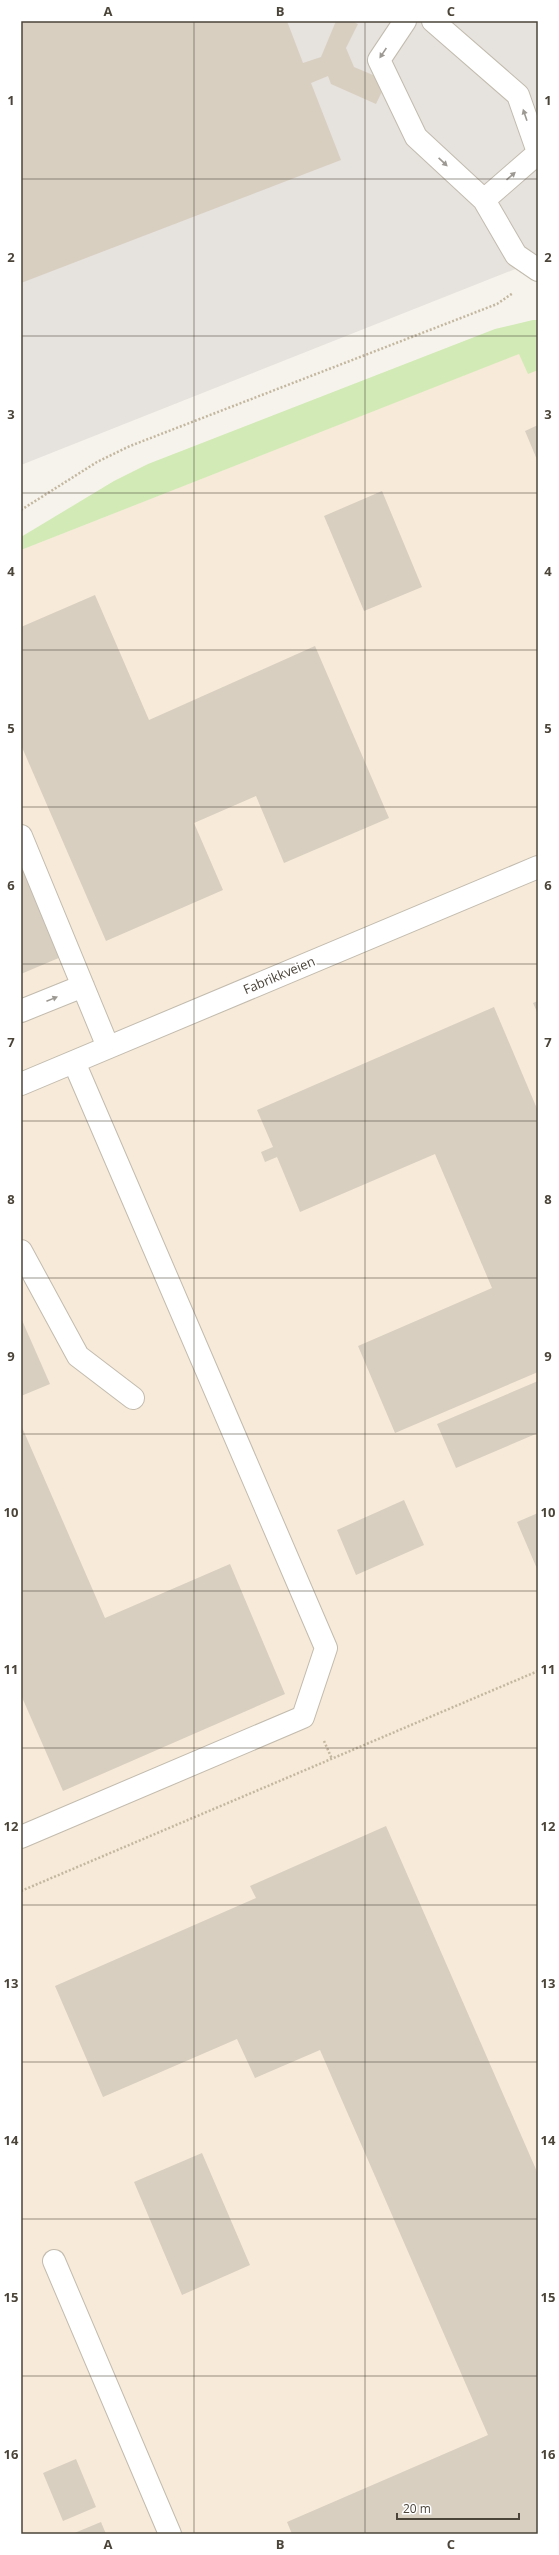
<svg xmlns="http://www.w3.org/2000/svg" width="559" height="2555" font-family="'Open Sans',sans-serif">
  <rect width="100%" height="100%" fill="#f6f3ec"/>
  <path fill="#f7ead8" d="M 538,346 L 538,2534 L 21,2534 L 21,550 Z"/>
  <path fill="#e6e2dd" d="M 21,21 L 538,21 L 538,260 L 21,465 Z"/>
  <path fill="#d2eab5" d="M 533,320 L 538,320 L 538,370 L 528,374 L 519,354 L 21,550 L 21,537 L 114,481 L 148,464 L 495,329 Z"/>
  <path fill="#d8cfc1" d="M 21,21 L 287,21 L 303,63 L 321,57 L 336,21 L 352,21 L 358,24 L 346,48 L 354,67 L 387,81 L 376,104 L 331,84 L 328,76 L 311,83 L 341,160 L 21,283 Z
    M 538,425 L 538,462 L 525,431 Z
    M 382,491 L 422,587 L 364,611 L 324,516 Z
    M 95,595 L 149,720 L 315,646 L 389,818 L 284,863 L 256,796 L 194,823 L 223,890 L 106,941 L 21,745 L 21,627 Z
    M 21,865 L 61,957 L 21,974 Z
    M 538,1001 L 538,1014 L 533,1003 Z
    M 494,1007 L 538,1111 L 538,1372 L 395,1433 L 358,1346 L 492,1288 L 435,1154 L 300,1212 L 277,1157 L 265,1162 L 261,1152 L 273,1147 L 257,1110 Z
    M 21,1318 L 50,1384 L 21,1396 Z
    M 538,1381 L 538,1433 L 456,1468 L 437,1424 Z
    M 21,1425 L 105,1618 L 230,1564 L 285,1694 L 63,1791 L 21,1695 Z
    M 404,1500 L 424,1545 L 356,1575 L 337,1530 Z
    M 538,1513 L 538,1571 L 517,1522 Z
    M 386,1826 L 538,2174 L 538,2534 L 292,2534 L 287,2522 L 488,2435 L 320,2050 L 255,2078 L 237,2039 L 103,2097 L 55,1986 L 256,1898 L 250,1886 Z
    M 202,2153 L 250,2265 L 182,2295 L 134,2182 Z
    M 76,2459 L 96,2507 L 63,2521 L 43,2473 Z
    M 101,2522 L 106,2534 L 72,2534 Z"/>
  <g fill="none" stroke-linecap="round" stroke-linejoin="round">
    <defs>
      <path id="minor" d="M 405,21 L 379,60 L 416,137 L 484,200 L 516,255 L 538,270
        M 433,21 L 518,95 L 538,152
        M 484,200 L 538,153
        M 21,836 L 108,1047
        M 21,1011 L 83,986
        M 21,1084 L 538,867
        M 21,1251 L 78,1356 L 133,1398
        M 21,1837 L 303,1717 L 326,1648 L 74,1062
        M 54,2261 L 170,2534"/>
    </defs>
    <use href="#minor" stroke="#c2bbae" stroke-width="24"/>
    <path stroke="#c4b79f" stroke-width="2.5" stroke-dasharray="2 2" stroke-linecap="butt" d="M 21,510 L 97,462 L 130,446 L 497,304 L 513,293
      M 324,1741 L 332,1759
      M 21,1891 L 538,1671"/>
    <use href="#minor" stroke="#fff" stroke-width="22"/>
  </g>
  <defs><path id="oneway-solid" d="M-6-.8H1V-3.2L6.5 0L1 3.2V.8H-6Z"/></defs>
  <g fill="#9c9892">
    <use href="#oneway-solid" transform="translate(383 53) rotate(124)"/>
    <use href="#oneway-solid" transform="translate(525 115) rotate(-109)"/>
    <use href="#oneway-solid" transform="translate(443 162) rotate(43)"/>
    <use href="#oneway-solid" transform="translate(511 176) rotate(-41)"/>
    <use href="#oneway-solid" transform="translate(52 999) rotate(-22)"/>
  </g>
  <path fill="none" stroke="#4b4439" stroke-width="1" stroke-opacity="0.55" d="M 194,21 L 194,2534M 365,21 L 365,2534M 21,179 L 538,179M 21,336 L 538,336M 21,493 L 538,493M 21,650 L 538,650M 21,807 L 538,807M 21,964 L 538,964M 21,1121 L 538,1121M 21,1278 L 538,1278M 21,1434 L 538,1434M 21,1591 L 538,1591M 21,1748 L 538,1748M 21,1905 L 538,1905M 21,2062 L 538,2062M 21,2219 L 538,2219M 21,2376 L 538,2376"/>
  <g text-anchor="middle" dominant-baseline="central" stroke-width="3.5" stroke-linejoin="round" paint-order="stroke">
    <g font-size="13" fill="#4b4439" stroke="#fff">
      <text transform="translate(279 975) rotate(-23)">Fabrikkveien</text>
    </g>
  </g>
  <rect width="559" height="2555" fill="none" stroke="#ffffff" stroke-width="44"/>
  <path d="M397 2513v6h122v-6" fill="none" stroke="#4b4439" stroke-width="2"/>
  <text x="403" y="2513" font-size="12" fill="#4b4439" stroke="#ffffff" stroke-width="3" paint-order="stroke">20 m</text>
  <rect x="22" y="22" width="515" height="2511" fill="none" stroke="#4b4439" stroke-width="1.5"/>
  <g font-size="13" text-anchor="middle" font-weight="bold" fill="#4b4439">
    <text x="108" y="16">A</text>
    <text x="280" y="16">B</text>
    <text x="451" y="16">C</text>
    <text x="11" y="105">1</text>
    <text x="548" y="105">1</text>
    <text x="11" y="262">2</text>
    <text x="548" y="262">2</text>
    <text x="11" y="419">3</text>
    <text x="548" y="419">3</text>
    <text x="11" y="576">4</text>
    <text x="548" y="576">4</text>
    <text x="11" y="733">5</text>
    <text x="548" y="733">5</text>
    <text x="11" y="890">6</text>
    <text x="548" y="890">6</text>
    <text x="11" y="1047">7</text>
    <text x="548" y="1047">7</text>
    <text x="11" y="1204">8</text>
    <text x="548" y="1204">8</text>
    <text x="11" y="1361">9</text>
    <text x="548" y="1361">9</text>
    <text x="11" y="1517">10</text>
    <text x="548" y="1517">10</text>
    <text x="11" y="1674">11</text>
    <text x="548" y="1674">11</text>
    <text x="11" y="1831">12</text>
    <text x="548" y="1831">12</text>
    <text x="11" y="1988">13</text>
    <text x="548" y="1988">13</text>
    <text x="11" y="2145">14</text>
    <text x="548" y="2145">14</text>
    <text x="11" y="2302">15</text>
    <text x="548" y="2302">15</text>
    <text x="11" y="2459">16</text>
    <text x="548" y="2459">16</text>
    <text x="108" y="2549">A</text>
    <text x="280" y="2549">B</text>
    <text x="451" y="2549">C</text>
  </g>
</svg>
